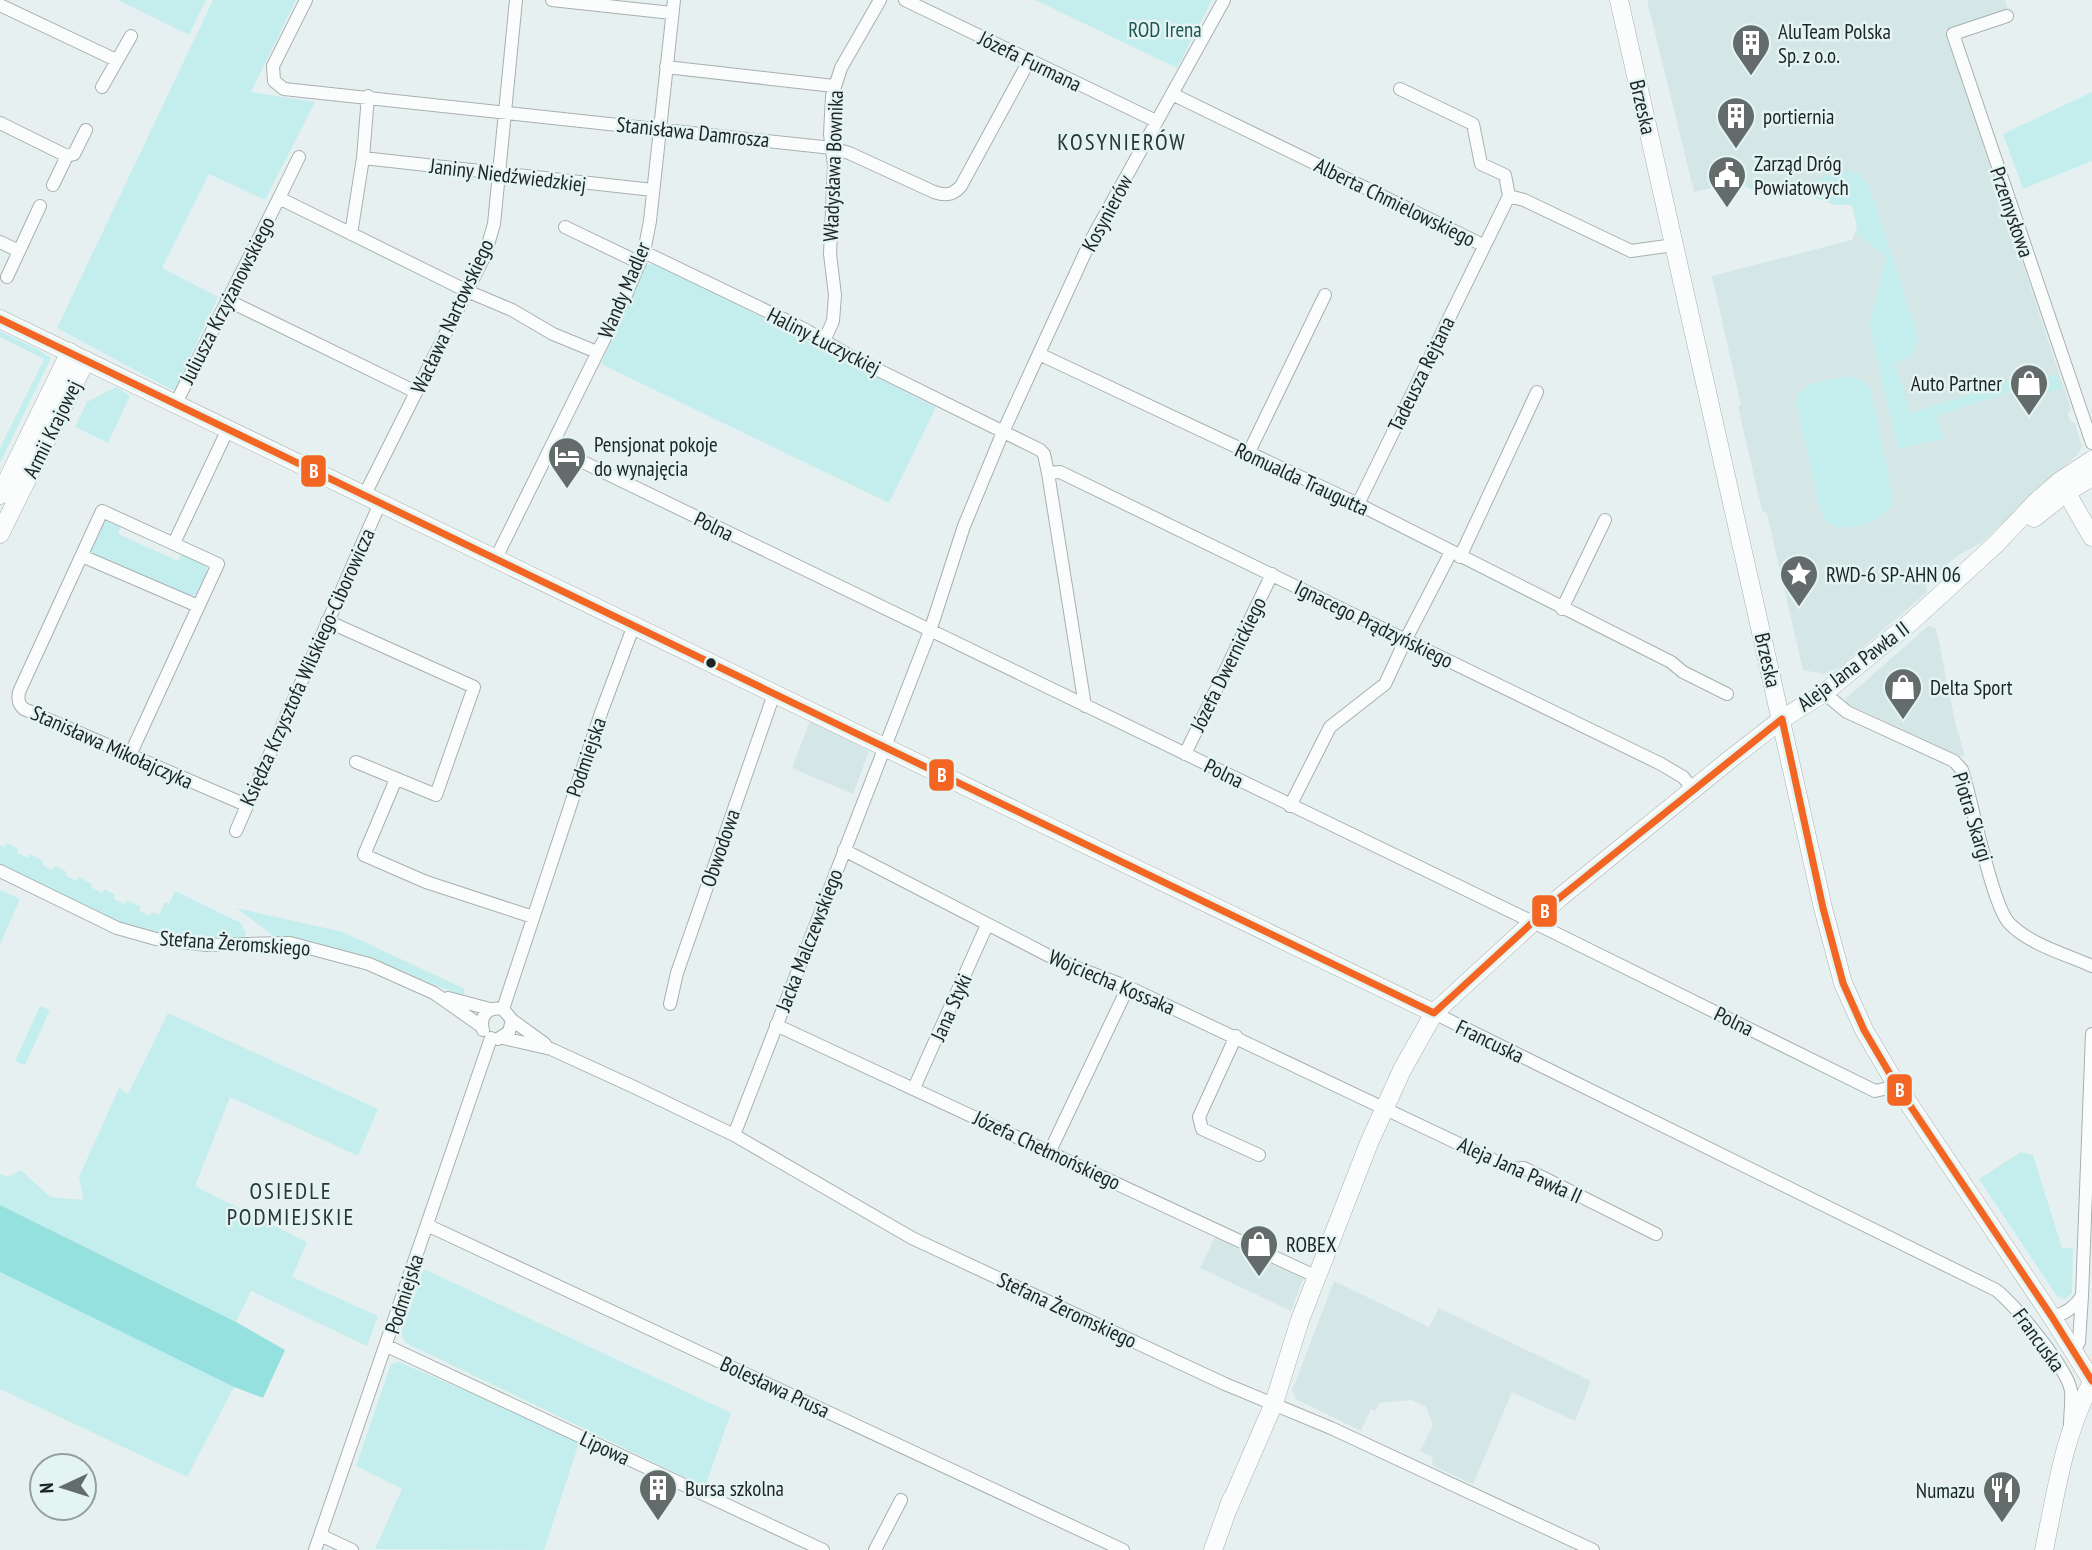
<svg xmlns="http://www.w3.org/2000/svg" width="2092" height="1550" font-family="'PT Sans Narrow',sans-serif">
  <rect width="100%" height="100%" fill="#e7f0f0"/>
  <path fill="#d4e6e6" d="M 1647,0 L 2005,0 L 2007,9 L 1945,30 L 2071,409 L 2068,413 L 2070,421 L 2075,423 L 2082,447 L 2078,454 L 1981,543 L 1957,556 L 1930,579 L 1926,586 L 1927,592 L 1840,667 L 1824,674 L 1803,670 L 1767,514 L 1762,510 L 1738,407 L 1741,405 L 1712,276 L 1852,240 L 1857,226 L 1852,205 L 1835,205 L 1810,195 L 1769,197 L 1736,182 L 1694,192 Z
    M 1928,626 L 1936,628 L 1956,726 L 1965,756 L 1954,755 L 1846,703 L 1845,699 Z
    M 810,721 L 869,751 L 853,794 L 792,768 Z
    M 1215,1237 L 1303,1279 L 1291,1311 L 1200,1268 Z
    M 1334,1281 L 1429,1327 L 1439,1308 L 1591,1381 L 1575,1421 L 1512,1392 L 1473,1484 L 1433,1466 L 1432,1457 L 1420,1451 L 1433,1425 L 1426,1407 L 1412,1400 L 1379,1403 L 1375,1411 L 1371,1409 L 1361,1431 L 1296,1399 L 1292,1391 Z"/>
  <path fill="#c4eeed" d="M 118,0 L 206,0 L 189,35 Z
    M 213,0 L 296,0 L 251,92 L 315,102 L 265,200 L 209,174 L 162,268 L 218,297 L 174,391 L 57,328 Z
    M 1035,0 L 1212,0 L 1177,68 Z
    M 2092,92 L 2092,161 L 2023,189 L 2003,134 Z
    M 1846,171 L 1858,173 L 1868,183 L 1919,339 L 1911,356 L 1895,364 L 1911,413 L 2016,379 L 2056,375 L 2064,388 L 2028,397 L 2024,387 L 1936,416 L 1944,439 L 1898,449 L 1869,324 L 1887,257 L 1856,233 L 1857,226 L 1852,205 L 1835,205 L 1810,195 L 1769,197 L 1736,182 L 1693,190 L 1737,181 L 1766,192 L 1805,189 L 1824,176 Z
    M 659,264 L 936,407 L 889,503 L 601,364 L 644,265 Z
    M 0,331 L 39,350 L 51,358 L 0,463 L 0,448 L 44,359 L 0,337 Z
    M 1850,376 L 1864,381 L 1871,391 L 1893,497 C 1890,521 1860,527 1839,528 L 1827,522 L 1819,505 L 1796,401 C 1802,379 1831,380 1850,376 Z
    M 116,387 L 130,396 L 108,443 L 75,427 L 87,402 Z
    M 106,519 L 122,524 L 118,534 L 178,561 L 182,552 L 206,565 L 208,574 L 199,593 L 190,596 L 95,557 L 90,550 L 103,521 Z
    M 6,843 L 18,849 L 17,853 L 28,858 L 30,854 L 43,861 L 42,865 L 53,870 L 55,866 L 67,872 L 65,875 L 76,881 L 79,877 L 92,884 L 91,887 L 102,893 L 104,889 L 115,895 L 114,899 L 125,904 L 127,900 L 141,907 L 139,911 L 150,916 L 152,912 L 159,915 L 165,902 L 169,904 L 175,891 L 241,923 L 246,933 L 243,939 C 218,940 192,941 168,937 C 112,928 60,895 9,871 L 0,864 L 0,845 L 5,847 Z
    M 0,890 L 20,899 L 0,944 Z
    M 236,908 L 343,932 L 465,989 L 463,996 L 354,954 L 321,944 L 274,936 Z
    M 40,1006 L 50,1010 L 25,1065 L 15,1061 Z
    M 168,1013 L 378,1109 L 358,1156 L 230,1097 L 195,1186 L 307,1242 L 292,1277 L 378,1316 L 367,1346 L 251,1291 L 236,1322 L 0,1205 L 0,1174 L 7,1177 L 21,1170 L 50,1197 L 83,1200 L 79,1177 L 119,1088 L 128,1094 Z
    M 2021,1152 L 2033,1155 L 2062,1248 L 2073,1248 L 2072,1293 L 2067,1298 L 2062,1299 L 2057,1296 L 1979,1179 Z
    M 424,1269 L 731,1413 L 705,1487 L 406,1343 L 401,1334 Z
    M 0,1272 L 234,1387 L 187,1477 L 0,1389 Z
    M 399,1362 L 576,1438 L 579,1443 L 544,1550 L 375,1549 L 402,1489 L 356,1466 L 391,1364 Z"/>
  <path fill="#94e1e0" d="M 0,1205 L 236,1322 L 285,1350 L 263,1398 L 234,1387 L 0,1272 Z"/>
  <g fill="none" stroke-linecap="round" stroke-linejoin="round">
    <defs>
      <path id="street" d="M 306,0 L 273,66 L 274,81 L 284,89 L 832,148 L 849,153 L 934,192 C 946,196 953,195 961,186 L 1029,61
        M 552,0 L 672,13
        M 905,0 L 1156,121
        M 0,5 L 116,60
        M 2007,16 L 1953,34 L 2092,443
        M 666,67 L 834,86
        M 102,87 L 131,36
        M 1400,89 L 1473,124 L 1481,164 L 1505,175 L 1509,196
        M 1172,94 L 1483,245
        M 0,123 L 67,156
        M 363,158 L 653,190
        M 53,185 L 67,156 L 74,154 L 86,130
        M 1509,196 L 1524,200 L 1631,251 L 1674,245
        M 279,198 L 299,157
        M 565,227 L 640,263
        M 351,234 L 363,158 L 368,96
        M 0,242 L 19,251
        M 644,252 L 804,329 L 852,357 L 1040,450 L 1044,454 L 1048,473 L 1085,706
        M 7,277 L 40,206
        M 227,300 L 416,392
        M 824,341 L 833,321 L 835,295 L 830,254 L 834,165 L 830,134 L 832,96 L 841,68 L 880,0
        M 1039,354 L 1358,504 L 1671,662 L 1683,672 L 1727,694
        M 176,403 L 279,198 L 467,291 L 512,310 L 553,334 L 597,352
        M 552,447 L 1541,926 L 1875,1091 L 1897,1086
        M 1248,454 L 1325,295
        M 1048,473 L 1060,472 L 1661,764 L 1683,777 L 1693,789
        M 364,496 L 485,255 L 494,224 L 516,0
        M 1358,504 L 1509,196
        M 174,543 L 228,429
        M 82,556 L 198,606
        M 1460,557 L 1537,392
        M 496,558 L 626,295 L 644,252 L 650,221 L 674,0
        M 1562,609 L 1605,520
        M 327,621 L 474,687 L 436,795 L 356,762
        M 1824,693 L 1847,712 L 1954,761 L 1962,770 C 1972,800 1992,907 2010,924 C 2031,945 2065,954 2092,966
        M 1185,754 L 1272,574
        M 130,755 L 218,564 L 102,511 L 19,692 C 18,699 18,704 24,709 L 246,805
        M 396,779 L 364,855 L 426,882 L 533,917
        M 1290,806 L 1330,727 L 1385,684 L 1406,639 L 1451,552
        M 236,831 L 380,503
        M 844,850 L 1057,960 L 1128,987 L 1512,1169 L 1524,1168 L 1656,1234
        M 0,871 L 117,928 L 156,939 L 207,945 L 290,943 L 369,964 L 434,993 L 481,1026
        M 448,998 L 490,1009
        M 670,1004 L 677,973 L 774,694
        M 503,1009 L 601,713 L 634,625
        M 1434,1013 L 1996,1290 C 2015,1305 2068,1369 2071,1391 C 2072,1402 2070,1414 2070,1425
        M 776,1025 L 1317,1277
        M 483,1030 C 479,1016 488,1006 503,1009 L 512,1020 L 545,1044
        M 1236,1036 L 1199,1117 L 1202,1129 L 1259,1155
        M 503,1038 L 551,1049 L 634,1087 L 734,1135 L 912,1238 L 1225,1384 L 1331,1428 L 1593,1550
        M 498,1039 L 509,1032 L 512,1020
        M 914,1088 L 987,925
        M 734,1135 L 930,631 L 964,526 L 1003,432 L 1090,242 L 1224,0
        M 1050,1151 L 1128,987
        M 427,1225 L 1123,1550
        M 2052,1317 C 2065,1314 2075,1307 2082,1296
        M 387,1346 L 823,1550
        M 2074,1351 L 2079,1342 L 2082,1296 L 2092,1034
        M 320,1535 L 352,1550
        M 315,1550 L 491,1038
        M 875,1550 L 901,1500"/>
      <path id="secondary" d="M 1619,0 L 1823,908 L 1843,983 L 1864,1030 L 1897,1086 L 2052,1317 L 2092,1381
        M 0,319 L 1434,1013
        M 2061,483 L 2092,537
        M 0,495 L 70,352
        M 2034,518 L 2067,492 L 2092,477
        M 0,534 L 86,360
        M 1228,1509 L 1274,1403 L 1300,1320 L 1369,1143 L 1402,1070 L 1434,1013 L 1558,899 L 1728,761 L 1782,719 L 1824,693 L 1912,621 L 1996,544 L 2036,502 L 2060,481 L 2092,460
        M 1213,1550 L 1231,1500
        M 2044,1550 C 2056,1493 2064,1433 2092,1382"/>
    </defs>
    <use href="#street" stroke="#a8afaf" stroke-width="14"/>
    <use href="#secondary" stroke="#a8afaf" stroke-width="19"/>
    <use href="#street" stroke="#fbfdfd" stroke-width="12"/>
    <use href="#secondary" stroke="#fbfdfd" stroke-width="18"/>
    <defs>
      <path id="bus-1" d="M 0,319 L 1434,1013 L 1558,899 L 1782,719 L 1823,908 L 1843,983 L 1864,1030 L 1897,1086 L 2052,1317 L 2092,1381"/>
    </defs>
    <use href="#bus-1" stroke="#e3f4f3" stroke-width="12"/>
    <use href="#bus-1" stroke="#f26522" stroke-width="7"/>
  </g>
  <defs>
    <symbol id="building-pin" viewBox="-11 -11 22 30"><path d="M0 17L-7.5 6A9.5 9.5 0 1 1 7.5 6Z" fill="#646b6b" stroke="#e3f4f3"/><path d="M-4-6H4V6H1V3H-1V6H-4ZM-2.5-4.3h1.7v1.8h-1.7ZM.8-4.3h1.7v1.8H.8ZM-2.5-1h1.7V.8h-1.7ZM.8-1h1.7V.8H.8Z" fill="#fff"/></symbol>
    <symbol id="civic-pin" viewBox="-11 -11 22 30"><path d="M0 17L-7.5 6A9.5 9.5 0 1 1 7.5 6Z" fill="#646b6b" stroke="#e3f4f3"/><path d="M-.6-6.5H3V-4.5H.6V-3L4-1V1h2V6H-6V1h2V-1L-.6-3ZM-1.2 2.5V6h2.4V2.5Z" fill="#fff"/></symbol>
    <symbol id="shop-pin" viewBox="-11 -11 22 30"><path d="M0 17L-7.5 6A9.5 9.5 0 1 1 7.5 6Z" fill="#646b6b" stroke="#e3f4f3"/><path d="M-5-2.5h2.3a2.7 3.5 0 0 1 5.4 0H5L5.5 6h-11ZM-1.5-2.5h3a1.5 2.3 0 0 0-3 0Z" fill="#fff"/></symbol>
    <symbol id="hotel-pin" viewBox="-11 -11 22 30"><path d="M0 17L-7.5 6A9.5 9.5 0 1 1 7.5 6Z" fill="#646b6b" stroke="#e3f4f3"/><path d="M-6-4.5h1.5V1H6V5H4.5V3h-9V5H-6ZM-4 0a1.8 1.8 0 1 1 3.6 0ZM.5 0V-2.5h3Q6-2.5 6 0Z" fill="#fff"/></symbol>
    <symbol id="sight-pin" viewBox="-11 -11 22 30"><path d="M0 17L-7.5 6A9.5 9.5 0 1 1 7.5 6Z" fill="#646b6b" stroke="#e3f4f3"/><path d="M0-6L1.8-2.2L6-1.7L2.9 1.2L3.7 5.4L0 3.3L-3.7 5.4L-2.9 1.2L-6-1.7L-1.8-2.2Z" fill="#fff"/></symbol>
    <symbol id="restaurant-pin" viewBox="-11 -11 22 30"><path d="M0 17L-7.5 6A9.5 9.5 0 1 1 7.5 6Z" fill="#646b6b" stroke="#e3f4f3"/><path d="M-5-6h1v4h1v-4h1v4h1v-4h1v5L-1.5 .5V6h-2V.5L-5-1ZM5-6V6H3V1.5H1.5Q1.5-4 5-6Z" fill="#fff"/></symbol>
  </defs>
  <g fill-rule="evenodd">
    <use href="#building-pin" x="1729" y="21" width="44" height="60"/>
    <use href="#building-pin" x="1714" y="94" width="44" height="60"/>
    <use href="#civic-pin" x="1705" y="153" width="44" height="60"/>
    <use href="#shop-pin" x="2007" y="361" width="44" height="60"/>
    <use href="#hotel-pin" x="545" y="434" width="44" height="60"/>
    <use href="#sight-pin" x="1777" y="552" width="44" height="60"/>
    <use href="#shop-pin" x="1881" y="665" width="44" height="60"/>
    <use href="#shop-pin" x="1237" y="1222" width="44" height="60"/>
    <use href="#building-pin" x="636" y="1466" width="44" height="60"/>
    <use href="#restaurant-pin" x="1980" y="1468" width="44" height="60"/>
  </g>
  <circle fill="#1e2323" stroke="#e3f4f3" stroke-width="2.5" cx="711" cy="663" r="6"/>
  <g text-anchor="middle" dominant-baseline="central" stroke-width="5" stroke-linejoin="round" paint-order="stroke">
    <g font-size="21" fill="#1e5655" stroke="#e3f4f3">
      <text x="1165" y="29">ROD Irena</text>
    </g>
    <g font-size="21" fill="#1e2323" stroke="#e3f4f3" text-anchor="start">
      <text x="1778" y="31">AluTeam Polska<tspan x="1778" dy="24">Sp. z o.o.</tspan></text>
      <text x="1763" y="116">portiernia</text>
      <text x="1754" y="163">Zarząd Dróg<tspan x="1754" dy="24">Powiatowych</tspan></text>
      <text x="2002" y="383" text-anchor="end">Auto Partner</text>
      <text x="594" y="444">Pensjonat pokoje<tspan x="594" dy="24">do wynajęcia</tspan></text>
      <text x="1826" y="574">RWD-6 SP-AHN 06</text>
      <text x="1930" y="687">Delta Sport</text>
      <text x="1286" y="1244">ROBEX</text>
      <text x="685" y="1488">Bursa szkolna</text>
      <text x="1975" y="1490" text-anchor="end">Numazu</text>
    </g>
    <g font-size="21" fill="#1e2323" stroke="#e3f4f3">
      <text transform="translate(1030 61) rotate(26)">Józefa Furmana</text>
      <text transform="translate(1643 107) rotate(77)">Brzeska</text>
      <text transform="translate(693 132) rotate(6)">Stanisława Damrosza</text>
      <text transform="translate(833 166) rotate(-88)">Władysława Bownika</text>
      <text transform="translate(508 175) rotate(7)">Janiny Niedźwiedzkiej</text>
      <text transform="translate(1395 202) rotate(26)">Alberta Chmielowskiego</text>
      <text transform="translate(2012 212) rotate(71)">Przemysłowa</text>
      <text transform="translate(1107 213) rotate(-62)">Kosynierów</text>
      <text transform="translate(624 290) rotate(-67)">Wandy Madler</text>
      <text transform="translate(227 300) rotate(-63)">Juliusza Krzyżanowskiego</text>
      <text transform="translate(452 316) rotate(-65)">Wacława Nartowskiego</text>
      <text transform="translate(824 341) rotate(27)">Haliny Łuczyckiej</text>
      <text transform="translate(1421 374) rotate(-64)">Tadeusza Rejtana</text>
      <text transform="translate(52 429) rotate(-64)">Armii Krajowej</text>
      <text transform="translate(1302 479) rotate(25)">Romualda Traugutta</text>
      <text transform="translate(714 526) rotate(26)">Polna</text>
      <text transform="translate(1374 624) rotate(26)">Ignacego Prądzyńskiego</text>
      <text transform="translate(1768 660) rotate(77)">Brzeska</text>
      <text transform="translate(1228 664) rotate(-64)">Józefa Dwernickiego</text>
      <text transform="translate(1853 666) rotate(-37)">Aleja Jana Pawła II</text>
      <text transform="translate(307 667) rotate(-66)">Księdza Krzysztofa Wilskiego-Ciborowicza</text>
      <text transform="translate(112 747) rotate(24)">Stanisława Mikołajczyka</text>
      <text transform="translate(586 757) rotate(-71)">Podmiejska</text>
      <text transform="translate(1224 773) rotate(26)">Polna</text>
      <text transform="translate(1973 817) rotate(73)">Piotra Skargi</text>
      <text transform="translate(720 848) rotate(-71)">Obwodowa</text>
      <text transform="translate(809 940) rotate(-69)">Jacka Malczewskiego</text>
      <text transform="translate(235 943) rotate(4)">Stefana Żeromskiego</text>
      <text transform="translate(1112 982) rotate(23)">Wojciecha Kossaka</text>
      <text transform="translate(951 1007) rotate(-66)">Jana Styki</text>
      <text transform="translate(1734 1021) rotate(26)">Polna</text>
      <text transform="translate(1490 1041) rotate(26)">Francuska</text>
      <text transform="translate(1047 1150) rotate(25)">Józefa Chełmońskiego</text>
      <text transform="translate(1520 1170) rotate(24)">Aleja Jana Pawła II</text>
      <text transform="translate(404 1294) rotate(-72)">Podmiejska</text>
      <text transform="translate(1067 1310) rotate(25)">Stefana Żeromskiego</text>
      <text transform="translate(2039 1340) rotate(54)">Francuska</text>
      <text transform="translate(775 1387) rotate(25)">Bolesława Prusa</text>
      <text transform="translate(605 1448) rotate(25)">Lipowa</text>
    </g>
    <g font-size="23" letter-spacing="2" fill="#293635" stroke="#e3f4f3">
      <text x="1122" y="141">KOSYNIERÓW</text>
      <text x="291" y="1190">OSIEDLE<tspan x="291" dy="26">PODMIEJSKIE</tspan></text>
    </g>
  </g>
  <g stroke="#e3f4f3" stroke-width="2.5">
    <rect x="300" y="454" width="27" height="34" rx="7" fill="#f26522"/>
    <rect x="928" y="758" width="27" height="34" rx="7" fill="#f26522"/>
    <rect x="1531" y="894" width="27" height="34" rx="7" fill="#f26522"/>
    <rect x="1886" y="1073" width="27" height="34" rx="7" fill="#f26522"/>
  </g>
  <g font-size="19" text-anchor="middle" font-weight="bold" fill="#fff">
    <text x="314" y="478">B</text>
    <text x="942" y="782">B</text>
    <text x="1545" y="918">B</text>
    <text x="1900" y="1097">B</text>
  </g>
  <g transform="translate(63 1487) rotate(266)"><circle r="33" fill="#e3f4f3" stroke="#94a0a0" stroke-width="2"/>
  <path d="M0-5L12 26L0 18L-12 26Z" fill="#646b6b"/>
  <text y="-10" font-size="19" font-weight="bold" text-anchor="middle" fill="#1e2323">N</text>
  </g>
</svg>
